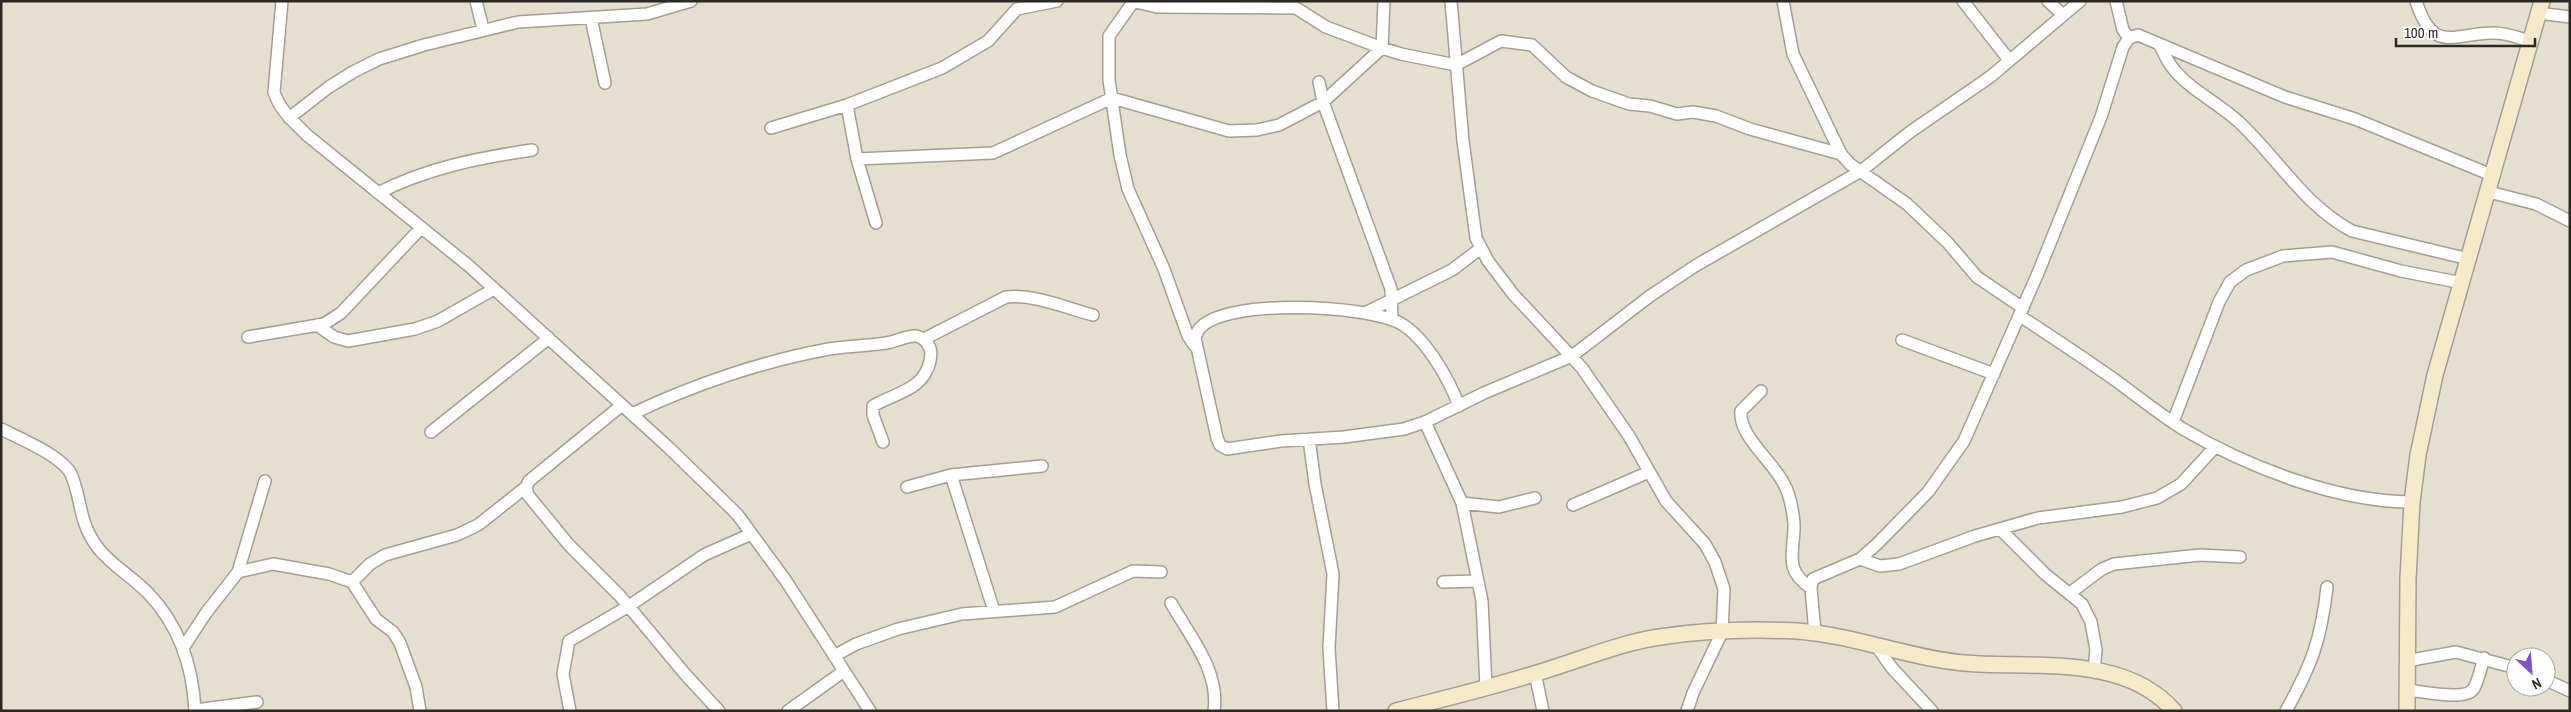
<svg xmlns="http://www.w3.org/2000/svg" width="2571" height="712" font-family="'Archivo Narrow',sans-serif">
  <rect width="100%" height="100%" fill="#e5dfd0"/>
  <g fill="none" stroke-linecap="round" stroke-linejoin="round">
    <defs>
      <path id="street" d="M 282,1 L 274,92 C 280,111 294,122 308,136 L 469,266 L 667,446 L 737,514 L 786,581 L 870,711
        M 476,1 L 483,29
        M 1131,1 L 1157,7 L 1296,8 L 1326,27 L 1382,48 L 1401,54 L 1456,65 L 1501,41 L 1532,45 L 1566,77 L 1592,91 L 1629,104 L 1650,106 L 1677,114 L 1693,112 L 1716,116 L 1750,129 L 1841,154
        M 1451,1 L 1463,141 L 1476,238 L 1488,261 L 1513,294 L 1582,368 L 1629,436 L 1666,501 L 1705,544 L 1715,562 L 1724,589 L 1722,632 L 1693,693 L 1687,711
        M 1783,1 L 1793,54 L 1841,154 L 1850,164 L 1907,204 L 1948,243 L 1977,277 L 2023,308
        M 1963,1 L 2009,60
        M 2048,1 L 2062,14
        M 2116,1 L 2123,30 L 2129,38
        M 2416,1 C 2433,54 2452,34 2492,33 C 2504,32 2519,38 2530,41
        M 1133,2 L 1109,36 L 1109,80 L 1120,155 L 1128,189 L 1164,269 L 1188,336 L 1195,346
        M 2538,13 L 2570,17
        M 591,18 L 605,83
        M 2159,44 C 2163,51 2167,61 2172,67 C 2187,88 2220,104 2240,123 C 2278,159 2305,206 2352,231 L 2469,259
        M 1319,82 L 1323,102 L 1391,289 L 1392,320
        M 847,105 L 857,159 L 876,223
        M 289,118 L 329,87 L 353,72 L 379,59 L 424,45 L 518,22 L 647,14 L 691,1
        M 771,128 L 847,105 L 942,68 L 988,41 L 1017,9 L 1057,1
        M 857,159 L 993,153 L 1112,98 L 1229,131 L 1257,130 L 1279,125 L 1323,102 L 1382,48 L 1384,1
        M 2489,192 L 2536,204 L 2570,221
        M 378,193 C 427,168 478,158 532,150
        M 1367,312 L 1452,270 L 1481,248
        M 2020,316 C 2052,337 2084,358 2115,380 C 2137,396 2159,414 2183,429 C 2248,467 2337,502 2412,502
        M 317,325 L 334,337 L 348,341 L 415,329 L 438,321 L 494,289
        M 248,337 L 324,324 L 341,313 L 421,228
        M 924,339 L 1006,297 C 1034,294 1066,308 1093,315
        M 1902,340 L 1994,374
        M 1761,391 L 1741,411 C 1738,438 1779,465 1788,493 C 1791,502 1793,513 1794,523 C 1795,551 1782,569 1811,588
        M 622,405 L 529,481 L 526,487 L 528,495 L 569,545 L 620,596 L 685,674 L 719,711
        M 1459,406 C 1449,379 1426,338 1400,323 C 1366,305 1226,298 1200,328 C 1198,330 1196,335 1195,338 L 1217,438 L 1220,445 L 1227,449 L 1281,441 L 1344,437 L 1404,429 L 1425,422 L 1484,393 L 1572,356 L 1650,296 L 1695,266 L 1861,171 L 1910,132 L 1990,77 L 2080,1
        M 632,414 C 692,385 763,361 829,349 C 848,346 867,346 886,343 C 895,342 905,336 915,336 C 920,336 925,340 927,343 C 932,349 931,355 930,361 C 924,390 895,393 873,406 L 873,415 L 883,442
        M 1425,422 L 1462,503 L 1499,507 L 1535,498
        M 2173,422 L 2219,302 L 2230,282 L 2246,270 L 2283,256 L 2332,252 L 2401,271 L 2462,283
        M 1,429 C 19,438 62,456 71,474 C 82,499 78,522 98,548 C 112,566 133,577 149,594 C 179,626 193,667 195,711
        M 431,432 L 549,338
        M 1309,439 L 1315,484 L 1333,574 L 1329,648 L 1333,711
        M 907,487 L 951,475
        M 1462,503 L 1482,601 L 1486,687
        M 1573,505 L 1649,472
        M 2001,530 L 2045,574 L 2082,604 L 2091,622 L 2096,650 L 2094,671
        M 1860,559 L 1880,566 L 1899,564 L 1975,536 L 2038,518 L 2122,507 L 2157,498 L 2181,484 L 2215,447
        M 238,572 L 273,564 L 329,574 L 352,582 L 370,564 L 385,555 L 457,535 L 478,525 L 526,487
        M 352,582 L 376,619 L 393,632 L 400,643 L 416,687 L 420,711
        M 1443,582 L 1478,581
        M 2070,593 L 2102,569 L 2114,564 L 2200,555 L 2240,557
        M 1171,603 C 1189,635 1220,671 1214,711
        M 994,611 L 951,475 L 1042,466
        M 1815,633 L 1811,588 L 1813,579 L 1860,559 L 1877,544 L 1928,492 L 1964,441 L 2038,273 L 2101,117 L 2123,47 L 2129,38 L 2138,35 L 2285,97 L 2355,119 L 2494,176
        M 1877,647 L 1892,668 L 1932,711
        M 183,648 L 206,613 L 238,572 L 265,481
        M 834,656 L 856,644 L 898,629 L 962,614 L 1055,607 L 1133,571 L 1161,572
        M 2406,661 L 2456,652 L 2516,668
        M 1535,673 L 1543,711
        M 2546,680 L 2570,691
        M 2407,690 C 2421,691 2467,702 2474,688 C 2479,679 2481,667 2484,658
        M 195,710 L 257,702
        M 570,711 L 563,674 L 569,641 L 629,606 L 704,555 L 751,534
        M 788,711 L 844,671
        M 2286,711 C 2312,664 2321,640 2327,587"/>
      <path id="secondary" d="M 1396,711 C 1450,697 1506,684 1559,666 C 1593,655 1625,642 1660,637 C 1705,630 1752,629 1797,631 C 1854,635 1908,658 1964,663 C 2032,669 2124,653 2174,711
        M 2407,711 L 2408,579 L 2412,502 L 2418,455 L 2435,375 L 2542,1"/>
    </defs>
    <use href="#street" stroke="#a49f91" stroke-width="14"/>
    <use href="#secondary" stroke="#a49f91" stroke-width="18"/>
    <use href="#street" stroke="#fff" stroke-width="11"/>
    <use href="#secondary" stroke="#f5e9ca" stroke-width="15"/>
  </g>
  <rect width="2571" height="712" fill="none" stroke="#2b2924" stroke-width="5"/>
  <g transform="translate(2531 672) rotate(154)"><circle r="24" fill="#ffffff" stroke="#aaa9a7"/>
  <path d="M0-4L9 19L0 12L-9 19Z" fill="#7f51ca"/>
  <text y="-8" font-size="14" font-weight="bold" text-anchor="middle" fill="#2b2924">N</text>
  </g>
  <path d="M2396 38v8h139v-8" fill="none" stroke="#2b2924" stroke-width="2.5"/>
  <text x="2404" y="38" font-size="15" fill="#2b2924" stroke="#ffffff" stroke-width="4" paint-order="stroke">100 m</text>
</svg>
